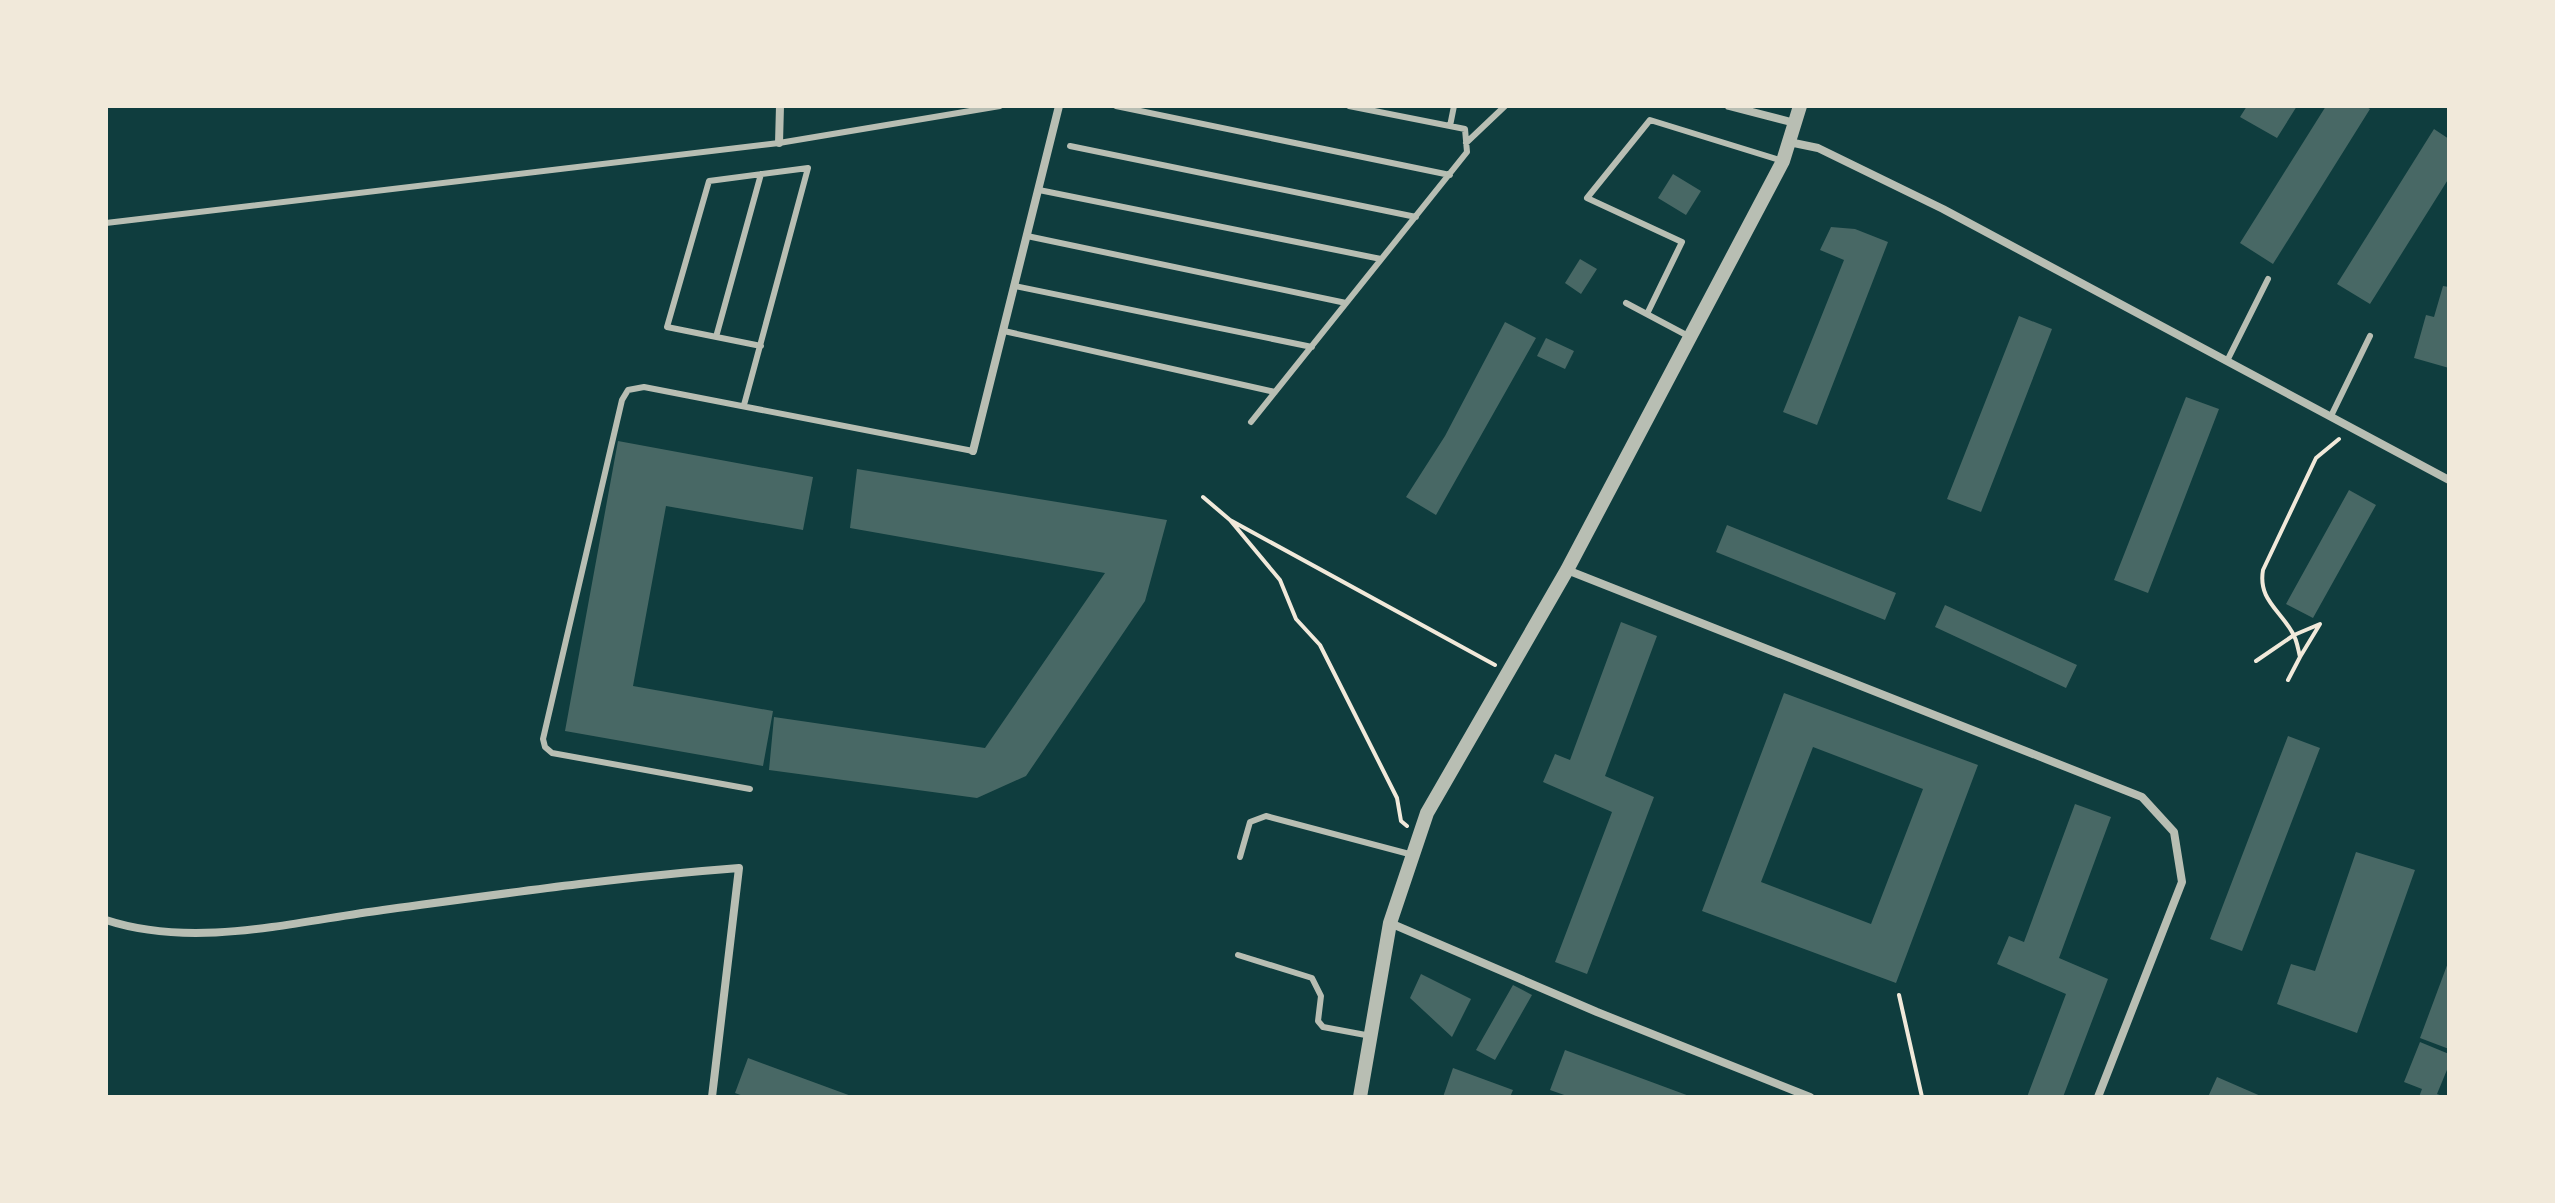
<svg xmlns="http://www.w3.org/2000/svg" width="2555" height="1203" font-family="Manrope,sans-serif">
  <rect width="100%" height="100%" fill="#0f3d3e"/>
  <path fill="#486865" fill-rule="evenodd" d="M 2247,106 L 2297,106 L 2277,138 L 2240,117 Z
    M 2326,106 L 2365,106 L 2370,109 L 2273,264 L 2240,243 Z
    M 2434,129 L 2449,139 L 2449,178 L 2370,304 L 2337,284 Z
    M 1673,174 L 1701,191 L 1686,215 L 1658,198 Z
    M 1831,227 L 1855,229 L 1888,242 L 1817,425 L 1783,412 L 1844,260 L 1820,250 Z
    M 1580,259 L 1597,269 L 1581,294 L 1565,283 Z
    M 2443,286 L 2449,287 L 2449,368 L 2414,358 L 2426,315 L 2434,317 Z
    M 2019,316 L 2052,329 L 1981,512 L 1947,499 Z
    M 1505,322 L 1536,338 L 1436,515 L 1406,497 L 1445,436 Z
    M 1546,338 L 1574,351 L 1565,369 L 1537,356 Z
    M 2186,397 L 2219,409 L 2148,593 L 2114,580 Z
    M 618,441 L 813,477 L 803,530 L 666,506 L 633,686 L 773,711 L 763,766 L 565,731 Z
    M 857,469 L 1167,520 L 1145,601 L 1026,776 L 977,798 L 769,770 L 774,717 L 985,748 L 1105,573 L 850,528 Z
    M 2349,490 L 2376,505 L 2313,618 L 2286,604 Z
    M 1727,525 L 1896,593 L 1885,620 L 1716,552 Z
    M 1945,605 L 2077,665 L 2066,688 L 1935,627 Z
    M 1621,622 L 1657,636 L 1605,776 L 1654,797 L 1587,974 L 1555,962 L 1612,812 L 1543,782 L 1555,754 L 1570,760 Z
    M 1784,693 L 1978,765 L 1896,983 L 1702,911 ZM 1813,747 L 1923,789 L 1871,924 L 1761,882 Z
    M 2288,736 L 2320,748 L 2242,951 L 2210,939 Z
    M 2075,804 L 2111,817 L 2059,958 L 2108,979 L 2063,1097 L 2027,1097 L 2066,994 L 1997,964 L 2009,936 L 2024,942 Z
    M 2356,852 L 2415,870 L 2357,1033 L 2277,1004 L 2291,964 L 2315,971 Z
    M 2449,960 L 2449,1049 L 2420,1038 Z
    M 1421,974 L 1471,999 L 1452,1037 L 1410,998 Z
    M 1513,985 L 1532,995 L 1495,1060 L 1476,1050 Z
    M 2420,1042 L 2449,1054 L 2449,1065 L 2437,1094 L 2445,1097 L 2419,1097 L 2422,1089 L 2404,1082 Z
    M 1565,1050 L 1692,1097 L 1570,1097 L 1550,1090 Z
    M 748,1058 L 854,1097 L 746,1097 L 735,1093 Z
    M 1453,1068 L 1513,1090 L 1510,1097 L 1443,1097 Z
    M 2217,1077 L 2263,1097 L 2208,1097 Z"/>
  <g fill="none" stroke-linecap="round" stroke-linejoin="round">
    <path stroke="#f1e9da" stroke-width="4" d="M 1203,497 L 1230,520 L 1495,665
      M 1230,520 L 1280,580 L 1296,619 L 1320,645 L 1397,798 L 1401,821 L 1407,826
      M 2256,661 L 2294,635 L 2320,624 L 2300,657
      M 2288,680 L 2300,657 C 2298,649 2297,639 2292,632 C 2279,609 2258,599 2263,570 L 2316,458 L 2339,439
      M 1899,995 L 1922,1097"/>
    <path stroke="#b8beb3" stroke-width="6" d="M 1116,106 L 1450,175
      M 1450,126 L 1454,106
      M 1466,143 L 1505,106
      M 1070,146 L 1416,217
      M 1039,190 L 1381,259
      M 106,223 L 779,143 L 1000,106
      M 1027,236 L 1346,303
      M 1015,286 L 1312,347
      M 1626,303 L 1690,337
      M 1647,314 L 1682,242 L 1587,198 L 1650,120 L 1783,161
      M 1004,331 L 1275,392
      M 716,337 L 761,174
      M 2227,361 L 2268,279
      M 744,405 L 808,168 L 709,181 L 667,327 L 761,346
      M 2331,416 L 2370,336
      M 1251,422 L 1467,152 L 1465,129 L 1349,106
      M 750,789 L 552,753 L 545,747 L 543,739 L 622,400 L 628,390 L 644,387 L 973,451
      M 1240,857 L 1250,822 L 1266,816 L 1413,855
      M 1238,955 L 1312,978 L 1321,996 L 1318,1021 L 1323,1027 L 1371,1036"/>
    <path stroke="#b8beb3" stroke-width="8" d="M 1729,106 L 1795,123
      M 1789,142 L 1818,148 L 1943,209 L 2449,480
      M 779,143 L 780,106
      M 973,451 L 1059,106
      M 1567,570 L 2142,797 L 2174,832 L 2182,882 L 2098,1097
      M 106,920 C 194,949 293,922 383,910 C 501,894 619,877 739,868 L 712,1097
      M 1390,923 L 1597,1012 L 1810,1097"/>
    <path stroke="#b8beb3" stroke-width="14" d="M 1360,1097 L 1390,923 L 1427,813 L 1567,570 L 1783,161 L 1800,106"/>
  </g>
  <rect width="2555" height="1203" fill="none" stroke="#f1e9da" stroke-width="216"/>
</svg>
